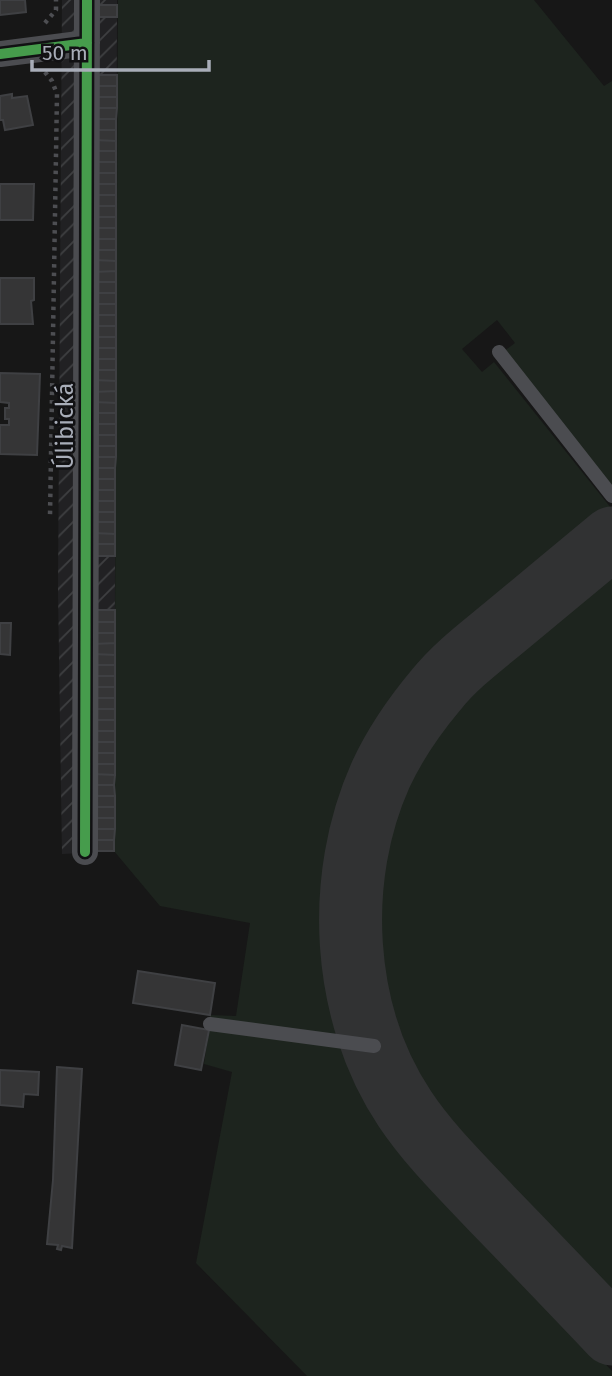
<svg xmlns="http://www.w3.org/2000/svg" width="612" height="1376" font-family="'Fira Sans',sans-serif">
  <defs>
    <pattern id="industrial-furrows" width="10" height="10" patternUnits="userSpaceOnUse" patternTransform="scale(1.75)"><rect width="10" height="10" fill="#212123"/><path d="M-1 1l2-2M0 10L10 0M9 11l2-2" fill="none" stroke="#3e3f41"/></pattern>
  </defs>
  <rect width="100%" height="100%" fill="#171717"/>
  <path fill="url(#industrial-furrows)" d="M 62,0 L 117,0 L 114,851 L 62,854 L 58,589 Z"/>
  <path fill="#1d241e" d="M 118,0 L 534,0 L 604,86 L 612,81 L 612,485 L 500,354 L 515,343 L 497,320 L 462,349 L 482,372 L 494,362 L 611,508 C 573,540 535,571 497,603 C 470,626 442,648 418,675 C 332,775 307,909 344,1035 L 330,1036 L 210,1019 L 210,1015 L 236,1016 L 250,923 L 160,906 L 114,851 Z
    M 612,571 L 612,1293 L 443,1114 C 369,1002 358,880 422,759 C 436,734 452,706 473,686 C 487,672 503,661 518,649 C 549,623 581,597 612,571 Z
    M 209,1030 L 337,1046 L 349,1050 L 374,1101 L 396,1138 L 433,1183 L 612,1371 L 612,1376 L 307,1376 L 196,1263 L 232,1072 L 204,1064 Z"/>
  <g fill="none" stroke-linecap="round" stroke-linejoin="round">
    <path stroke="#313233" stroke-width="63" d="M 612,538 C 577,567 541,597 506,626 C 482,646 456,665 436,690 C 415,715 395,744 381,774 C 334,878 341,1013 405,1109 C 429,1145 461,1176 491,1208 C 532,1250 572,1292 612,1334"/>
  </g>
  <path fill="#353536" stroke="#3f4043" stroke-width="2" d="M 0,0 L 25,0 L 26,12 L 0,15 Z
    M 95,5 L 117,5 L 117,17 L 96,17 Z
    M 95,75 L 117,75 L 117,86 L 95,86 Z
    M 95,86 L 117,86 L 117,97 L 95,97 Z
    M 12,94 L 12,98 L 27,96 L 33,125 L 5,130 L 3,120 L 0,120 L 0,96 Z
    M 95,97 L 117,97 L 117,108 L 95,108 Z
    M 95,108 L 117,108 L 116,119 L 95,119 Z
    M 95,119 L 116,119 L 116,130 L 96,130 Z
    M 96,130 L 116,130 L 116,141 L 95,140 Z
    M 95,140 L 116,141 L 116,151 L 95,151 Z
    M 95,151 L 116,151 L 116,162 L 95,162 Z
    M 95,162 L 116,162 L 116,173 L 95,173 Z
    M 95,173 L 116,173 L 116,184 L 95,184 Z
    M 0,184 L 34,184 L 33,220 L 0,220 Z
    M 95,184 L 116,184 L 116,195 L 95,195 Z
    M 95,195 L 116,195 L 116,206 L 95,206 Z
    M 95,206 L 116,206 L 116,217 L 95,217 Z
    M 95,217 L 116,217 L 116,228 L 95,228 Z
    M 95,228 L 116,228 L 116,239 L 95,239 Z
    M 95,239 L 116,239 L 116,250 L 95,250 Z
    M 95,250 L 116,250 L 116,261 L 95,260 Z
    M 95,260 L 116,261 L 116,271 L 95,272 Z
    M 116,271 L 116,282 L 95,282 L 95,272 Z
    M 0,278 L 34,278 L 34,300 L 31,301 L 33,324 L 0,324 Z
    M 95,282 L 116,282 L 116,293 L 95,293 Z
    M 95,293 L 116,293 L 116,304 L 95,304 Z
    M 95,304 L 116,304 L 116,315 L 95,315 Z
    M 95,315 L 116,315 L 116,326 L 95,326 Z
    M 95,326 L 116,326 L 116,337 L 95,337 Z
    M 95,337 L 116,337 L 116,348 L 95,348 Z
    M 95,348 L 116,348 L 116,359 L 95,359 Z
    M 95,359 L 116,359 L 116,370 L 95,370 Z
    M 95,370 L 116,370 L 116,381 L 94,380 Z
    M 0,373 L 40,374 L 37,455 L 0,454 L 0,425 L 9,425 L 9,419 L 5,419 L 5,408 L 9,408 L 9,403 L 0,402 Z
    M 94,380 L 116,381 L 116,391 L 94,392 Z
    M 116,391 L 116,403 L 95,402 L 94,392 Z
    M 95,402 L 116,403 L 116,413 L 95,413 Z
    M 95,413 L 116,413 L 116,424 L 95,424 Z
    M 95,424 L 116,424 L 116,435 L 94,435 Z
    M 94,435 L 116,435 L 116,446 L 94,446 Z
    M 94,446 L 116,446 L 116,457 L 94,457 Z
    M 94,457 L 116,457 L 115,468 L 94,468 Z
    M 94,468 L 115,468 L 115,479 L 95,479 Z
    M 95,479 L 115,479 L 115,490 L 94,490 Z
    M 94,490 L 115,490 L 115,501 L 94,501 Z
    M 94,501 L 115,501 L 115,512 L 94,512 Z
    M 94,512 L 115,512 L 115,522 L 94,522 Z
    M 94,522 L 115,522 L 115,534 L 94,533 Z
    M 94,533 L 115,534 L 115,544 L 94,544 Z
    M 94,544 L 115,544 L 115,556 L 94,556 Z
    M 94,610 L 115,610 L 115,622 L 94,622 Z
    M 94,622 L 115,622 L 115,633 L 94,633 Z
    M 0,623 L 11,623 L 10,655 L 0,654 Z
    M 94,633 L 115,633 L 115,643 L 94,644 Z
    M 115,643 L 115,655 L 94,654 L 94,644 Z
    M 94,654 L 115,655 L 115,665 L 94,665 Z
    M 94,665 L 115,665 L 115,676 L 94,676 Z
    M 94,676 L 115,676 L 115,687 L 94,687 Z
    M 94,687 L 115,687 L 115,698 L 94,698 Z
    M 94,698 L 115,698 L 115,709 L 94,709 Z
    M 94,709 L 115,709 L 115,720 L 94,720 Z
    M 94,720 L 115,720 L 115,731 L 94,731 Z
    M 94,731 L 115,731 L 115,742 L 94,742 Z
    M 94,742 L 115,742 L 115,753 L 94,753 Z
    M 94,753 L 115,753 L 115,764 L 93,764 Z
    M 93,764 L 115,764 L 115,775 L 93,774 Z
    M 93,774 L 115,775 L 114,785 L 94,785 Z
    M 94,785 L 114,785 L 115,796 L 94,796 Z
    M 94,796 L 115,796 L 115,807 L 93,807 Z
    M 93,807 L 115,807 L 115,818 L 93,818 Z
    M 93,818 L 115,818 L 115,829 L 93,829 Z
    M 93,829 L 115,829 L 114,840 L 93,840 Z
    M 93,840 L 114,840 L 114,851 L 93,851 Z
    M 138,971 L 215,983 L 210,1015 L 133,1003 Z
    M 182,1025 L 209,1030 L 201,1070 L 175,1065 Z
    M 57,1067 L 82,1069 L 72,1248 L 62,1246 L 61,1250 L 57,1249 L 58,1245 L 47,1244 L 53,1180 Z
    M 0,1070 L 39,1072 L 38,1095 L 24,1094 L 23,1107 L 0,1105 Z"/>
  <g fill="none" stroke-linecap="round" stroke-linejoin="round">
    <path stroke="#4d4e52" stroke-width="4.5" stroke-dasharray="3.5 5" stroke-linecap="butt" d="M 45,23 L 56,10 L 56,0
      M 45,72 L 52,81 L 57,94 L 50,516"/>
    <path stroke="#4b4c50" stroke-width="14" d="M 499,352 L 612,496
      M 210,1024 L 374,1046"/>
    <path stroke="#4b4c50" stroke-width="26" d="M 0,54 L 87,43
      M 85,852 L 87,0"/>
    <defs>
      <path id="cycleway" d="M 0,54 L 87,43
        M 85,852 L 87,0"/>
    </defs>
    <use href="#cycleway" stroke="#111113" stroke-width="15"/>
    <use href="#cycleway" stroke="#469c4c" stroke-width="10"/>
  </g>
  <g text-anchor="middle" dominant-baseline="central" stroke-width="5" stroke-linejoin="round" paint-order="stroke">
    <g font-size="24" fill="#a8adb8" stroke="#111113">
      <text transform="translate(65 426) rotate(-90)">Úlibická</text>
    </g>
  </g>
  <path d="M32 60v10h177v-10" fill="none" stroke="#a8adb8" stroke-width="3.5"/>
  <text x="42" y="60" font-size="21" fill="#a8adb8" stroke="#111113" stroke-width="5" paint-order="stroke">50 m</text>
</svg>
